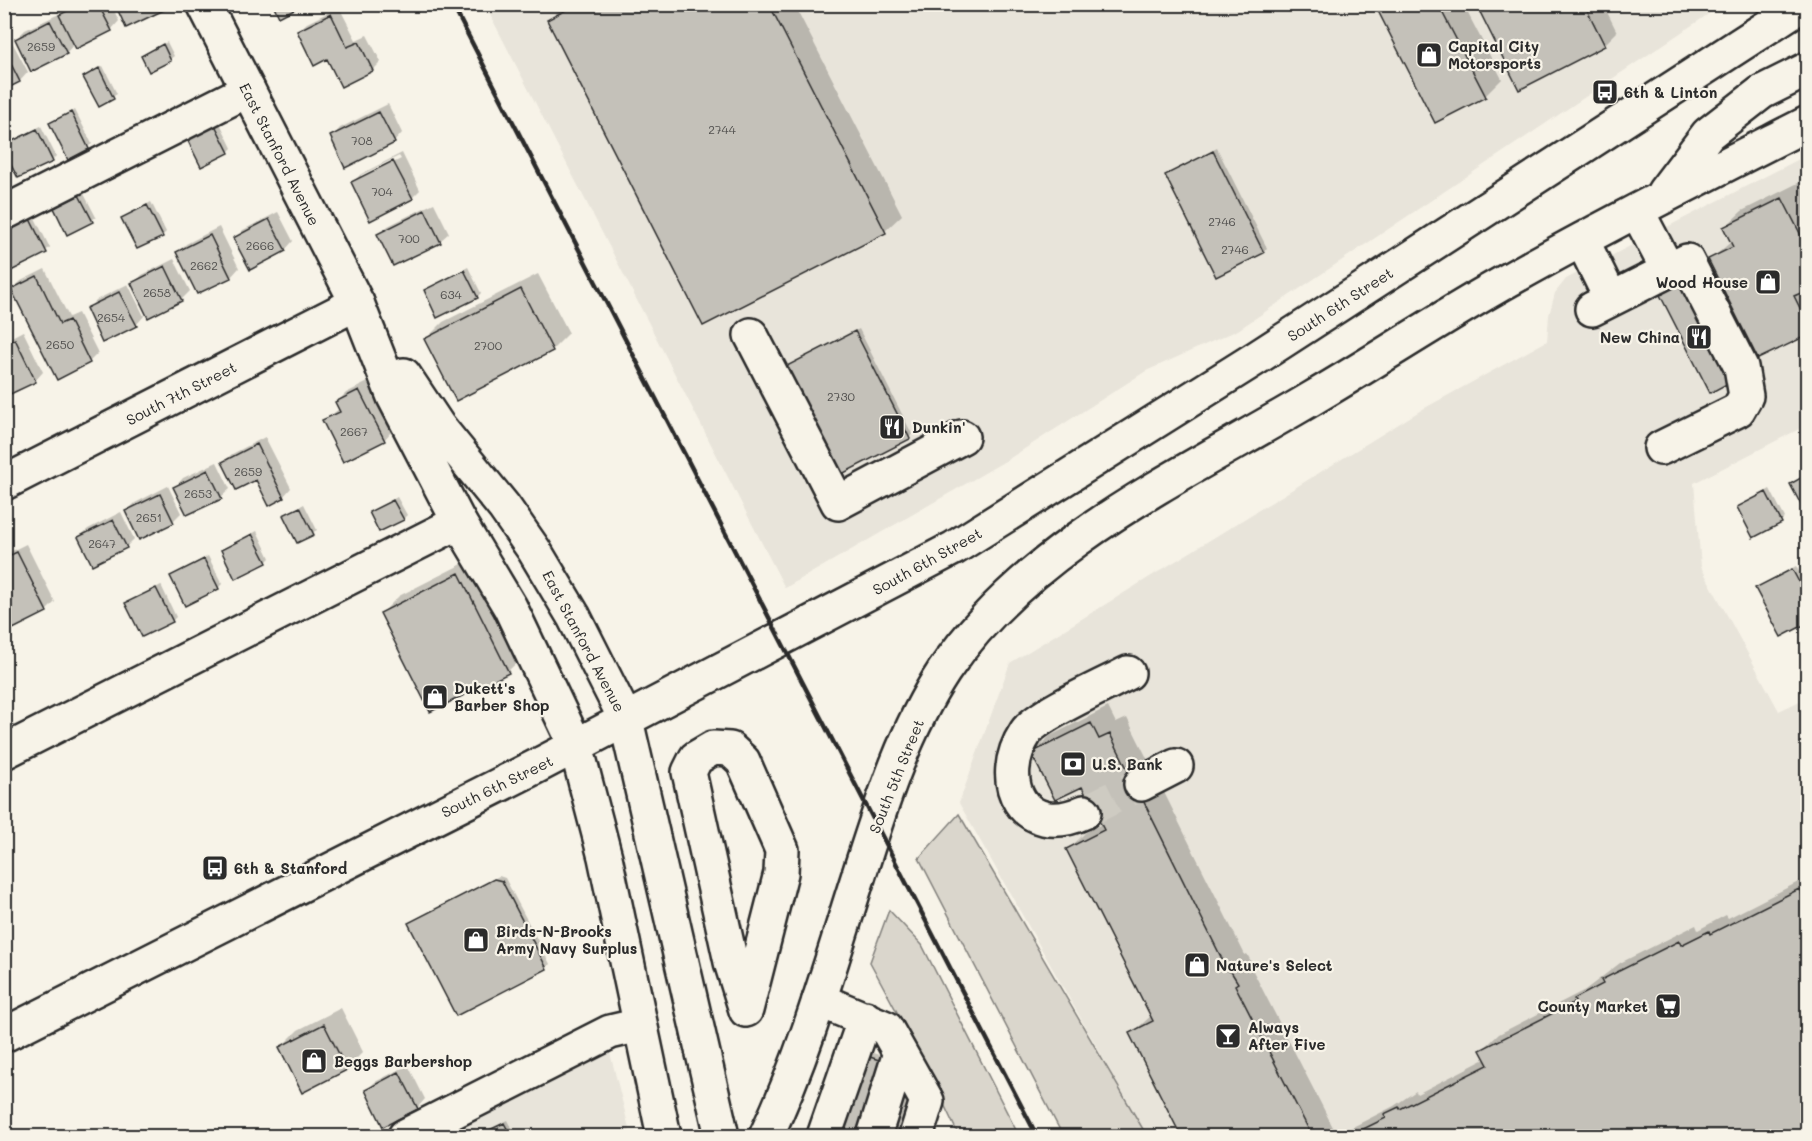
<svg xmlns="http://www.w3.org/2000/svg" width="1812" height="1141" font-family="Mali,sans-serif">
  <rect width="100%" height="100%" fill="#f7f3e8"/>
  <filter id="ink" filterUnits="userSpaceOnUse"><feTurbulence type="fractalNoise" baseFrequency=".0167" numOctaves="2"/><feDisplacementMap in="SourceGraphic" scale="12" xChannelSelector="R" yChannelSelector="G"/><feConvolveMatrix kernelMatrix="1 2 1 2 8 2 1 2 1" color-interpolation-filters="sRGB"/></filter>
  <g filter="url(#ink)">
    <path fill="#e8e4da" d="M 485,5 L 1722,5 L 1238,330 L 1146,371 L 1007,460 L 785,588 Z
      M 1807,155 L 1807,425 L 1694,483 L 1701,567 L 1779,711 L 1802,700 L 1807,711 L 1807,1136 L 1147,1136 L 959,803 L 1010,663 L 1423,409 L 1547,341 L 1549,315 L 1555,293 L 1566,279 Z
      M 609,1049 L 631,1136 L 427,1136 Z"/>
    <path fill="#dad6cc" stroke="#82807c" stroke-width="1.5" d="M 959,814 L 1147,1136 L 1063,1136 L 919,858 Z
      M 889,910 L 922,945 L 1019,1136 L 959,1136 L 924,1062 L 870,962 Z"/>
    <path fill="#0003" fill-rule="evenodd" d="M 75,4 L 111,4 L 119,21 L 111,30 L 75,43 L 66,53 L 16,39 L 25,30 L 59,14 L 60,17 Z
      M 565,4 L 794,4 L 902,215 L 885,231 L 549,20 Z
      M 1463,4 L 1502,79 L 1485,96 L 1377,5 Z
      M 1478,4 L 1603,4 L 1617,32 L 1604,45 Z
      M 339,7 L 356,40 L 367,35 L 381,62 L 373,70 L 342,85 L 328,57 L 298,31 L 307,23 Z
      M 10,38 L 28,72 L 20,81 L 4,88 L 4,41 Z
      M 167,42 L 174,56 L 170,59 L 143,56 Z
      M 103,66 L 117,94 L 99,105 L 85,77 Z
      M 388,104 L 402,133 L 394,142 L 332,137 L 340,128 Z
      M 75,110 L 92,144 L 68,158 L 51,124 Z
      M 219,121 L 232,148 L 228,152 L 188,137 Z
      M 41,126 L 56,156 L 52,160 L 4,145 Z
      M 1217,148 L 1267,248 L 1263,252 L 1167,176 Z
      M 402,153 L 420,190 L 412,198 L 353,182 L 361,174 ZM 399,156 L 401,159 L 361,179 L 361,175 Z
      M 1800,182 L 1808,198 L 1808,333 L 1710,260 L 1732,241 L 1725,227 L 1742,211 Z
      M 83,192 L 96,217 L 92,220 L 56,208 Z
      M 151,202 L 166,232 L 162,236 L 123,218 Z
      M 434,203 L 449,233 L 440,241 L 379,234 L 388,226 Z
      M 278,212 L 293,241 L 285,250 L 235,239 L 243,230 Z
      M 33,214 L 50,248 L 6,272 L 4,228 Z
      M 219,227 L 239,268 L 231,277 L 198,292 L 178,252 L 186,244 Z
      M 174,259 L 190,291 L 181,300 L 133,284 L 142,275 Z
      M 468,267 L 481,293 L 477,297 L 425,291 Z
      M 45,269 L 69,317 L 78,313 L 98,353 L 89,362 L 57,378 L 13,289 L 21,281 Z
      M 538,274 L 569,333 L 552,350 L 426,339 L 443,322 Z
      M 128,284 L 144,316 L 136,325 L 88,309 L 96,300 Z
      M 859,329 L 912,434 L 909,438 L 783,369 Z
      M 23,331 L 43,372 L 35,381 L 4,396 L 4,341 Z
      M 368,382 L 392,431 L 384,440 L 324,421 L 340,408 L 337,402 L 346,393 Z
      M 265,437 L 291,488 L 283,497 L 256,478 L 223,462 L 232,454 Z
      M 217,462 L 230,489 L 221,497 L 175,487 L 183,478 Z
      M 168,486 L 181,513 L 173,521 L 127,511 L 135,503 Z
      M 1770,489 L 1785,518 L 1781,521 L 1739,507 Z
      M 397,497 L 407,515 L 403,519 L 371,513 Z
      M 304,504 L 317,530 L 297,541 L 285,515 Z
      M 121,512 L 134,539 L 126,547 L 79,537 L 88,529 Z
      M 257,531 L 270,558 L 266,562 L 223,550 Z
      M 26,544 L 55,602 L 46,611 L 4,618 L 4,555 Z
      M 208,556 L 222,584 L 218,588 L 172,576 Z
      M 476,557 L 525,655 L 508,671 L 382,613 L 399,596 Z
      M 1796,566 L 1808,588 L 1808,621 L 1757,588 Z
      M 161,585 L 176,617 L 172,621 L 127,603 Z
      M 1108,707 L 1116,723 L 1127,718 L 1245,955 L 1247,954 L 1253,965 L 1251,967 L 1337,1135 L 1394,1106 L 1416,1091 L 1417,1094 L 1487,1058 L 1482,1050 L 1499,1034 L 1585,990 L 1620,963 L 1696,925 L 1698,930 L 1726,915 L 1728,918 L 1808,877 L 1808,1136 L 1183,1136 L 1131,1034 L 1152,1015 L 1068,850 L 1085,833 L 1102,824 L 1083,785 L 1033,753 L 1050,736 Z
      M 499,876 L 505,878 L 550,964 L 546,968 L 410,924 Z
      M 341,1008 L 363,1052 L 346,1069 L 281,1047 L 298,1030 Z
      M 864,1050 L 897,1061 L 914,1136 L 833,1136 Z
      M 408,1065 L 425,1099 L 417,1108 L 367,1090 L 375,1082 Z
      M 508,1120 L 516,1136 L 476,1136 Z"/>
    <path fill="#c4c1b9" stroke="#2b2b2b" stroke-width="1.5" d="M 81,4 L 98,4 L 112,31 L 76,49 L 59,15 Z
      M 115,4 L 164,4 L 166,9 L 126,28 Z
      M 273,4 L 304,4 L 279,17 Z
      M 577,4 L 769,4 L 886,233 L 703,326 L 547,20 Z
      M 1438,4 L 1486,97 L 1435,123 L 1375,5 Z
      M 1476,4 L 1584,4 L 1605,46 L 1519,90 Z
      M 331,14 L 347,47 L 359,42 L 373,71 L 341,87 L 327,59 L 314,66 L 297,31 Z
      M 50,21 L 67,54 L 31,72 L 15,39 Z
      M 163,44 L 171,61 L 149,72 L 141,56 Z
      M 4,50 L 20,82 L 4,90 Z
      M 99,68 L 114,99 L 99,107 L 83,77 Z
      M 71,112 L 89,149 L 68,160 L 49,123 Z
      M 379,112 L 395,143 L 345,168 L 330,136 Z
      M 214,123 L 229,153 L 201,167 L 186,137 Z
      M 37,129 L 53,162 L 18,178 L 4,152 L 4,145 Z
      M 1213,151 L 1264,253 L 1216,277 L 1165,175 Z
      M 393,161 L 413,199 L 370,221 L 351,182 Z
      M 79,195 L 93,222 L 67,235 L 54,208 Z
      M 1782,198 L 1808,249 L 1808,290 L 1794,296 L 1808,324 L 1808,335 L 1758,359 L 1708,259 L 1733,247 L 1723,227 Z
      M 147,205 L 163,237 L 137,249 L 121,218 Z
      M 425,210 L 441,243 L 393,266 L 377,234 Z
      M 29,217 L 47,253 L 5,274 L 4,229 Z
      M 269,219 L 286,251 L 250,270 L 233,238 Z
      M 210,235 L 231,278 L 197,294 L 176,252 Z
      M 165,266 L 182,301 L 148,318 L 131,283 Z
      M 464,270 L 478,298 L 437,318 L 424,290 Z
      M 37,276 L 60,324 L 69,320 L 90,363 L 57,380 L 11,289 Z
      M 1688,281 L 1738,378 L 1710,393 L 1660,295 L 1663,294 L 1657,282 Z
      M 521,289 L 553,351 L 456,401 L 424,339 Z
      M 119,292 L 137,326 L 102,343 L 86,308 Z
      M 855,331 L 910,439 L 836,477 L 781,369 Z
      M 15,339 L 36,382 L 4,397 L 4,344 Z
      M 359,390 L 385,441 L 343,462 L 322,420 L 340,412 L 335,402 Z
      M 257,444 L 284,498 L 269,506 L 256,480 L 236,490 L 222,462 Z
      M 208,470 L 222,499 L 187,515 L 173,487 Z
      M 1808,474 L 1808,513 L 1806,514 L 1790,484 Z
      M 1766,492 L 1782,523 L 1753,538 L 1737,507 Z
      M 160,494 L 174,523 L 139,540 L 125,511 Z
      M 393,500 L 404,520 L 379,532 L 369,512 Z
      M 300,507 L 314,535 L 297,543 L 283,515 Z
      M 113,520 L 127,548 L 92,565 L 78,537 Z
      M 252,534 L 267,563 L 235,579 L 221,550 Z
      M 17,552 L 47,612 L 9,631 L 4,622 L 4,558 Z
      M 204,559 L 219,589 L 185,606 L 170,576 Z
      M 1792,569 L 1808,599 L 1808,623 L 1781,637 L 1755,588 Z
      M 459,573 L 509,673 L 430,712 L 380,613 Z
      M 156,588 L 173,622 L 142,637 L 125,603 Z
      M 1091,723 L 1099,739 L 1110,734 L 1228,971 L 1230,970 L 1238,983 L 1235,985 L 1312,1136 L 1181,1136 L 1129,1033 L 1153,1021 L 1066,849 L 1104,830 L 1082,787 L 1055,800 L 1031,753 Z
      M 494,879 L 502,881 L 547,969 L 456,1016 L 408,923 Z
      M 1799,889 L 1808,906 L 1808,1136 L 1349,1136 L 1386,1118 L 1384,1114 L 1399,1107 L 1400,1109 L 1488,1065 L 1480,1050 L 1575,1002 L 1574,999 L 1603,984 L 1601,980 L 1679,941 L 1681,945 L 1709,931 L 1710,934 Z
      M 324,1024 L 347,1070 L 302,1093 L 279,1047 Z
      M 858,1053 L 894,1065 L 924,1099 L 912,1136 L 832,1136 Z
      M 399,1072 L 418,1109 L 383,1127 L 365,1090 Z
      M 504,1123 L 511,1136 L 477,1136 Z"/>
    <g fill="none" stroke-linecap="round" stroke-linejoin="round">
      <path stroke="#cecbc2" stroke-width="33" stroke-dasharray="33 16" stroke-linecap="butt" d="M 1084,812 L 1141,784"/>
      <defs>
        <path id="minor" d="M 1637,211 L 1668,270
          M 4,213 L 248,90
          M 1582,240 L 1611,299
          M 1592,309 L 1687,261 L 1741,367 L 1746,396 L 1738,410 L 1661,448
          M 751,335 L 838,503 L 962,437
          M 4,483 L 357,303
          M 713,748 L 730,749 L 743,761 L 782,850 L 781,873 L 746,1010 L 731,962 L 689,772 L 696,758 Z
          M 4,752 L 459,522
          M 1141,784 L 1176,766
          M 1084,812 C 1024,840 993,782 1026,732 C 1037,715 1107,684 1128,673
          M 819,1000 L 886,1028 L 927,1101 L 916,1136
          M 405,1136 L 610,1032 L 640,1025
          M 824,1136 L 865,1018
          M 874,1136 L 900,1053"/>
        <path id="major" d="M 204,4 L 357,303 L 394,397 L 459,522 L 510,607 L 576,746 L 605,857 L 664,1136
          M 1664,192 L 1708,134 L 1762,92 L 1808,69
          M 404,375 L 438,426 L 504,507 L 534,550 L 574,617 L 626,720 L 722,1136
          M 4,1035 L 537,766 L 954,548 L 1258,357 L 1803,4
          M 766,1136 C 808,1048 833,954 863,862 C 884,796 906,729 944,671 C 1028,545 1185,474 1311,399 C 1369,365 1424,329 1482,295 C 1588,234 1698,179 1808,123"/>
      </defs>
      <use href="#minor" stroke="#2b2b2b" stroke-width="38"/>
      <use href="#major" stroke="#2b2b2b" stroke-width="38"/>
      <use href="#minor" stroke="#f7f3e8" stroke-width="33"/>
      <use href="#major" stroke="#f7f3e8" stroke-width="33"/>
      <path stroke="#2b2b2b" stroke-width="4.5" d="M 452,4 L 1037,1136"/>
    </g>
  </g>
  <defs>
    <symbol id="shop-square" viewBox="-11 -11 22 22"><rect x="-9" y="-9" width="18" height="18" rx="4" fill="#2b2b2b" stroke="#f7f3e8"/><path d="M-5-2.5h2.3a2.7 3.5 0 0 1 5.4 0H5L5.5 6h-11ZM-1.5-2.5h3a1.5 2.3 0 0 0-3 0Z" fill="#fff"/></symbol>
    <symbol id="bus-square" viewBox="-11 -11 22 22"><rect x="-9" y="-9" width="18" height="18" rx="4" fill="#2b2b2b" stroke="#f7f3e8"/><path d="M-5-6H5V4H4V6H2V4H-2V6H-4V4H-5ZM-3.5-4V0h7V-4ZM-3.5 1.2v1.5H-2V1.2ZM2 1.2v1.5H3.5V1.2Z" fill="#fff"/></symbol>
    <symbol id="restaurant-square" viewBox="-11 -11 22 22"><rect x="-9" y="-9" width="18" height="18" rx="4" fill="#2b2b2b" stroke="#f7f3e8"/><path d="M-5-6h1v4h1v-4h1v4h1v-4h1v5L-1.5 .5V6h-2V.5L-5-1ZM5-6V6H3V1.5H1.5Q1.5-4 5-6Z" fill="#fff"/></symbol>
    <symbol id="bank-square" viewBox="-11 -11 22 22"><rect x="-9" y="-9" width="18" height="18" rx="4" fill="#2b2b2b" stroke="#f7f3e8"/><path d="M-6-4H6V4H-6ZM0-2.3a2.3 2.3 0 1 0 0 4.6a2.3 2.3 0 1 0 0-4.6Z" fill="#fff"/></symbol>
    <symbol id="supermarket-square" viewBox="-11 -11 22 22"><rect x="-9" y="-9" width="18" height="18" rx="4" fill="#2b2b2b" stroke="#f7f3e8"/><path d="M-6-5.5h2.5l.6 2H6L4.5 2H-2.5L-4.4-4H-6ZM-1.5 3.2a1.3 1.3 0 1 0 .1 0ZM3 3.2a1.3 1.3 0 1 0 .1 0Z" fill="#fff"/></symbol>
    <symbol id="bar-square" viewBox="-11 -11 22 22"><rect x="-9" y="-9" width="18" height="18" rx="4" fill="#2b2b2b" stroke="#f7f3e8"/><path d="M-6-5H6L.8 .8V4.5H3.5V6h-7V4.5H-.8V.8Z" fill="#fff"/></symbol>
  </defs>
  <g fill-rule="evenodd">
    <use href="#shop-square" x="1414" y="40" width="30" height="30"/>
    <use href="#bus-square" x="1590" y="77" width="30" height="30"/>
    <use href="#shop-square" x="1753" y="267" width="30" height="30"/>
    <use href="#restaurant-square" x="1684" y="322" width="30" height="30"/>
    <use href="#restaurant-square" x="877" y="412" width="30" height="30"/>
    <use href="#shop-square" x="420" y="682" width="30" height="30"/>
    <use href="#bank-square" x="1058" y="749" width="30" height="30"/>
    <use href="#bus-square" x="200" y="853" width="30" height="30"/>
    <use href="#shop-square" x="461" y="925" width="30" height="30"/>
    <use href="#shop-square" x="1182" y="950" width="30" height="30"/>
    <use href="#supermarket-square" x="1653" y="991" width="30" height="30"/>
    <use href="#bar-square" x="1213" y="1021" width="30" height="30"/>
    <use href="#shop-square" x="299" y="1046" width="30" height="30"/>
  </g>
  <g text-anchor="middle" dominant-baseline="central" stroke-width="4.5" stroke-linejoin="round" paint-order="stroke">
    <g font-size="12" fill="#51504e">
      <text x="41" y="46">2659</text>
      <text x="722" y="129">2744</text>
      <text x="362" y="140">708</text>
      <text x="382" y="191">704</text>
      <text x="1222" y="221">2746</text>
      <text x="409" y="238">700</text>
      <text x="260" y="245">2666</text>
      <text x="1235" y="249">2746</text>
      <text x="204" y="265">2662</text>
      <text x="157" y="292">2658</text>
      <text x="451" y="294">634</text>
      <text x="111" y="317">2654</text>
      <text x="60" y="344">2650</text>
      <text x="488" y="345">2700</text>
      <text x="841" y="396">2730</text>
      <text x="354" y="431">2667</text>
      <text x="248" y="471">2659</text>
      <text x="198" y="493">2653</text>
      <text x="149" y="517">2651</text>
      <text x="102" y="543">2647</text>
    </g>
    <g font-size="15" font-weight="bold" fill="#2b2b2b" stroke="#f7f3e8" text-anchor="start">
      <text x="1448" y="46">Capital City<tspan x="1448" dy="17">Motorsports</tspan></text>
      <text x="1624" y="92">6th &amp; Linton</text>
      <text x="1748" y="282" text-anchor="end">Wood House</text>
      <text x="1680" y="337" text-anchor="end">New China</text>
      <text x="912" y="427">Dunkin'</text>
      <text x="454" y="688">Dukett's<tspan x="454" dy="17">Barber Shop</tspan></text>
      <text x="1092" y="764">U.S. Bank</text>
      <text x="234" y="868">6th &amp; Stanford</text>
      <text x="496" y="931">Birds-N-Brooks<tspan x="496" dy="17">Army Navy Surplus</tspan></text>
      <text x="1216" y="965">Nature's Select</text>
      <text x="1648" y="1006" text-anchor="end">County Market</text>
      <text x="1248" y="1027">Always<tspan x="1248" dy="17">After Five</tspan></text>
      <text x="334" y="1061">Beggs Barbershop</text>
    </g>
    <g font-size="15" fill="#2b2b2b" stroke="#f7f3e8">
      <text transform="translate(280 154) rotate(63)">East Stanford Avenue</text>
      <text transform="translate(1340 304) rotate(-33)">South 6th Street</text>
      <text transform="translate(181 393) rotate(-27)">South 7th Street</text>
      <text transform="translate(927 561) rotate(-29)">South 6th Street</text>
      <text transform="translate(584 641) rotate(62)">East Stanford Avenue</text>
      <text transform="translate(896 776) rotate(-68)">South 5th Street</text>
      <text transform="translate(497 786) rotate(-26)">South 6th Street</text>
    </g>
  </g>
  <rect width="1812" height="1141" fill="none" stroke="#f7f3e8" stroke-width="24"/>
  <rect x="12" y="12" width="1788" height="1117" fill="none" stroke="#2b2b2b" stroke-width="2" filter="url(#ink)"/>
</svg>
